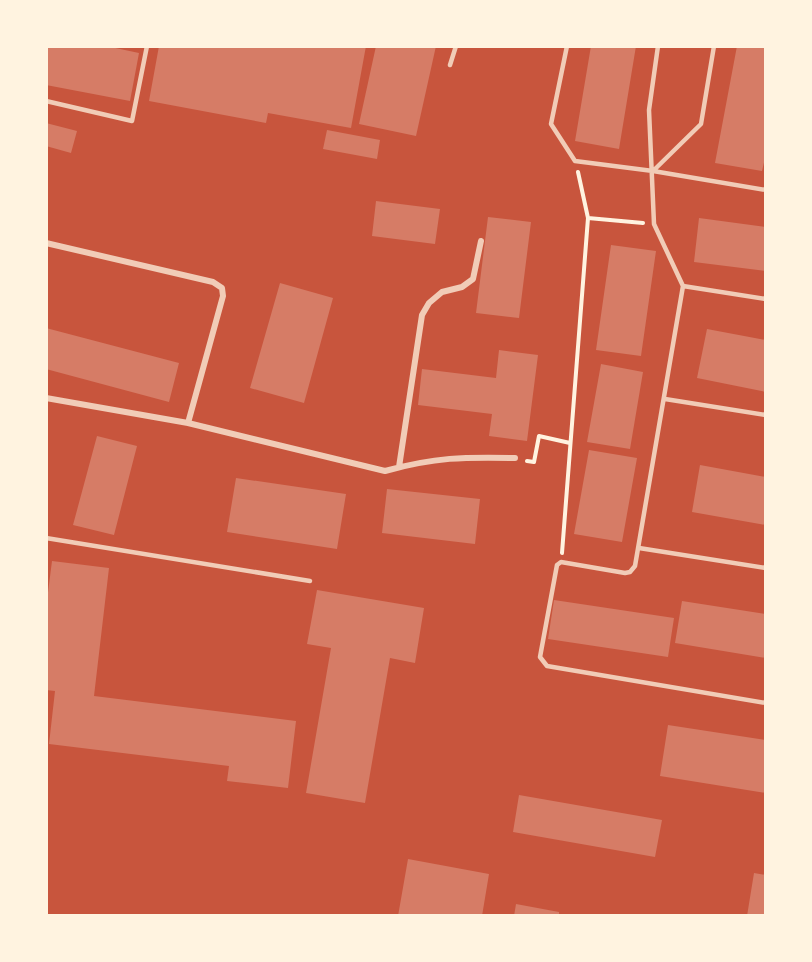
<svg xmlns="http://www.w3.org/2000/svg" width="812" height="962" font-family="Arial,sans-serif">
  <rect width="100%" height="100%" fill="#c8553d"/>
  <path fill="#d67c66" d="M 46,46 L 106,46 L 139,53 L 130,101 L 46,85 Z
    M 159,46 L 366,46 L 351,128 L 268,113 L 266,123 L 149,101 Z
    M 376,46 L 436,46 L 416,136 L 359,124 Z
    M 591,46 L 636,46 L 619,149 L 575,141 Z
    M 737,46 L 766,46 L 766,154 L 762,171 L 715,163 Z
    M 46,123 L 77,131 L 71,153 L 46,146 Z
    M 327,130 L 380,140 L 377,159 L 323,149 Z
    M 376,201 L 440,209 L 435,244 L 372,236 Z
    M 488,217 L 531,222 L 519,318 L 476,313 Z
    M 699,218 L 766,227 L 766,271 L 694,262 Z
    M 611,245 L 656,251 L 641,356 L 596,350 Z
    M 280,283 L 333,298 L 304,403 L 250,388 Z
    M 46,328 L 179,363 L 169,402 L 46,369 Z
    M 707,329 L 766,340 L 766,392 L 697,378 Z
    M 499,350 L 538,355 L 527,441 L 489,436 L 492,414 L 418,405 L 422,369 L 496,378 Z
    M 601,364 L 643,372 L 630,449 L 587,442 Z
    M 97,436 L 137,446 L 114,535 L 73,525 Z
    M 589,450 L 637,458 L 622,542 L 574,534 Z
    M 700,465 L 766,477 L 766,525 L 692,512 Z
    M 236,478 L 346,494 L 337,549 L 227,532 Z
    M 387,489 L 480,499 L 475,544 L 382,533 Z
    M 52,561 L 109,568 L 94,696 L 296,721 L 288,788 L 227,781 L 229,766 L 49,744 L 55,691 L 46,690 L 46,608 Z
    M 317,590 L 424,608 L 415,663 L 390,658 L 365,803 L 306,793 L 331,648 L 307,644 Z
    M 554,600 L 674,618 L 668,657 L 548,639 Z
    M 682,601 L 766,614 L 766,658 L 675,643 Z
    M 668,725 L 766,740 L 766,793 L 660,776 Z
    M 519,795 L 662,820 L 655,857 L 513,832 Z
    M 408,859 L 489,874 L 482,916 L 398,916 Z
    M 754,873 L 766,875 L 766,916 L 747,916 Z
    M 516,904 L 559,912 L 559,916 L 514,916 Z"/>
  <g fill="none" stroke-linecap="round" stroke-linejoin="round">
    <path stroke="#fff3e0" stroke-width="4" d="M 578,172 L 588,218
      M 527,461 L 534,462 L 539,436 L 570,443
      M 562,553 L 588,218 L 643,223"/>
    <path stroke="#f1ccb7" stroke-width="4.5" d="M 567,46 L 551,124 L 575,161 L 653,171 L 701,124 L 714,46
      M 658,46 L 649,110 L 654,224 L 683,286
      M 450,65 L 456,46
      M 46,101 L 132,121 L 147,46
      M 653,171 L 766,190
      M 766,299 L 683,286 L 635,566 L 630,572 L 625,573 L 561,562 L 557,565 L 540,657 L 547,666 L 766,703
      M 665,399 L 766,415
      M 46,538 L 310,581
      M 639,548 L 766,568"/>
    <path stroke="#f1ccb7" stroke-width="6" d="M 46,243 L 213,282 L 222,288 L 223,296 L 188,423
      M 46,398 L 188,423 L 385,471 C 436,457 463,457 515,458
      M 399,467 L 422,315 L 429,303 L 442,292 L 462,287 L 473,279 L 481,241"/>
  </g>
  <rect width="812" height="962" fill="none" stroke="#fff3e0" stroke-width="96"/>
</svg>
